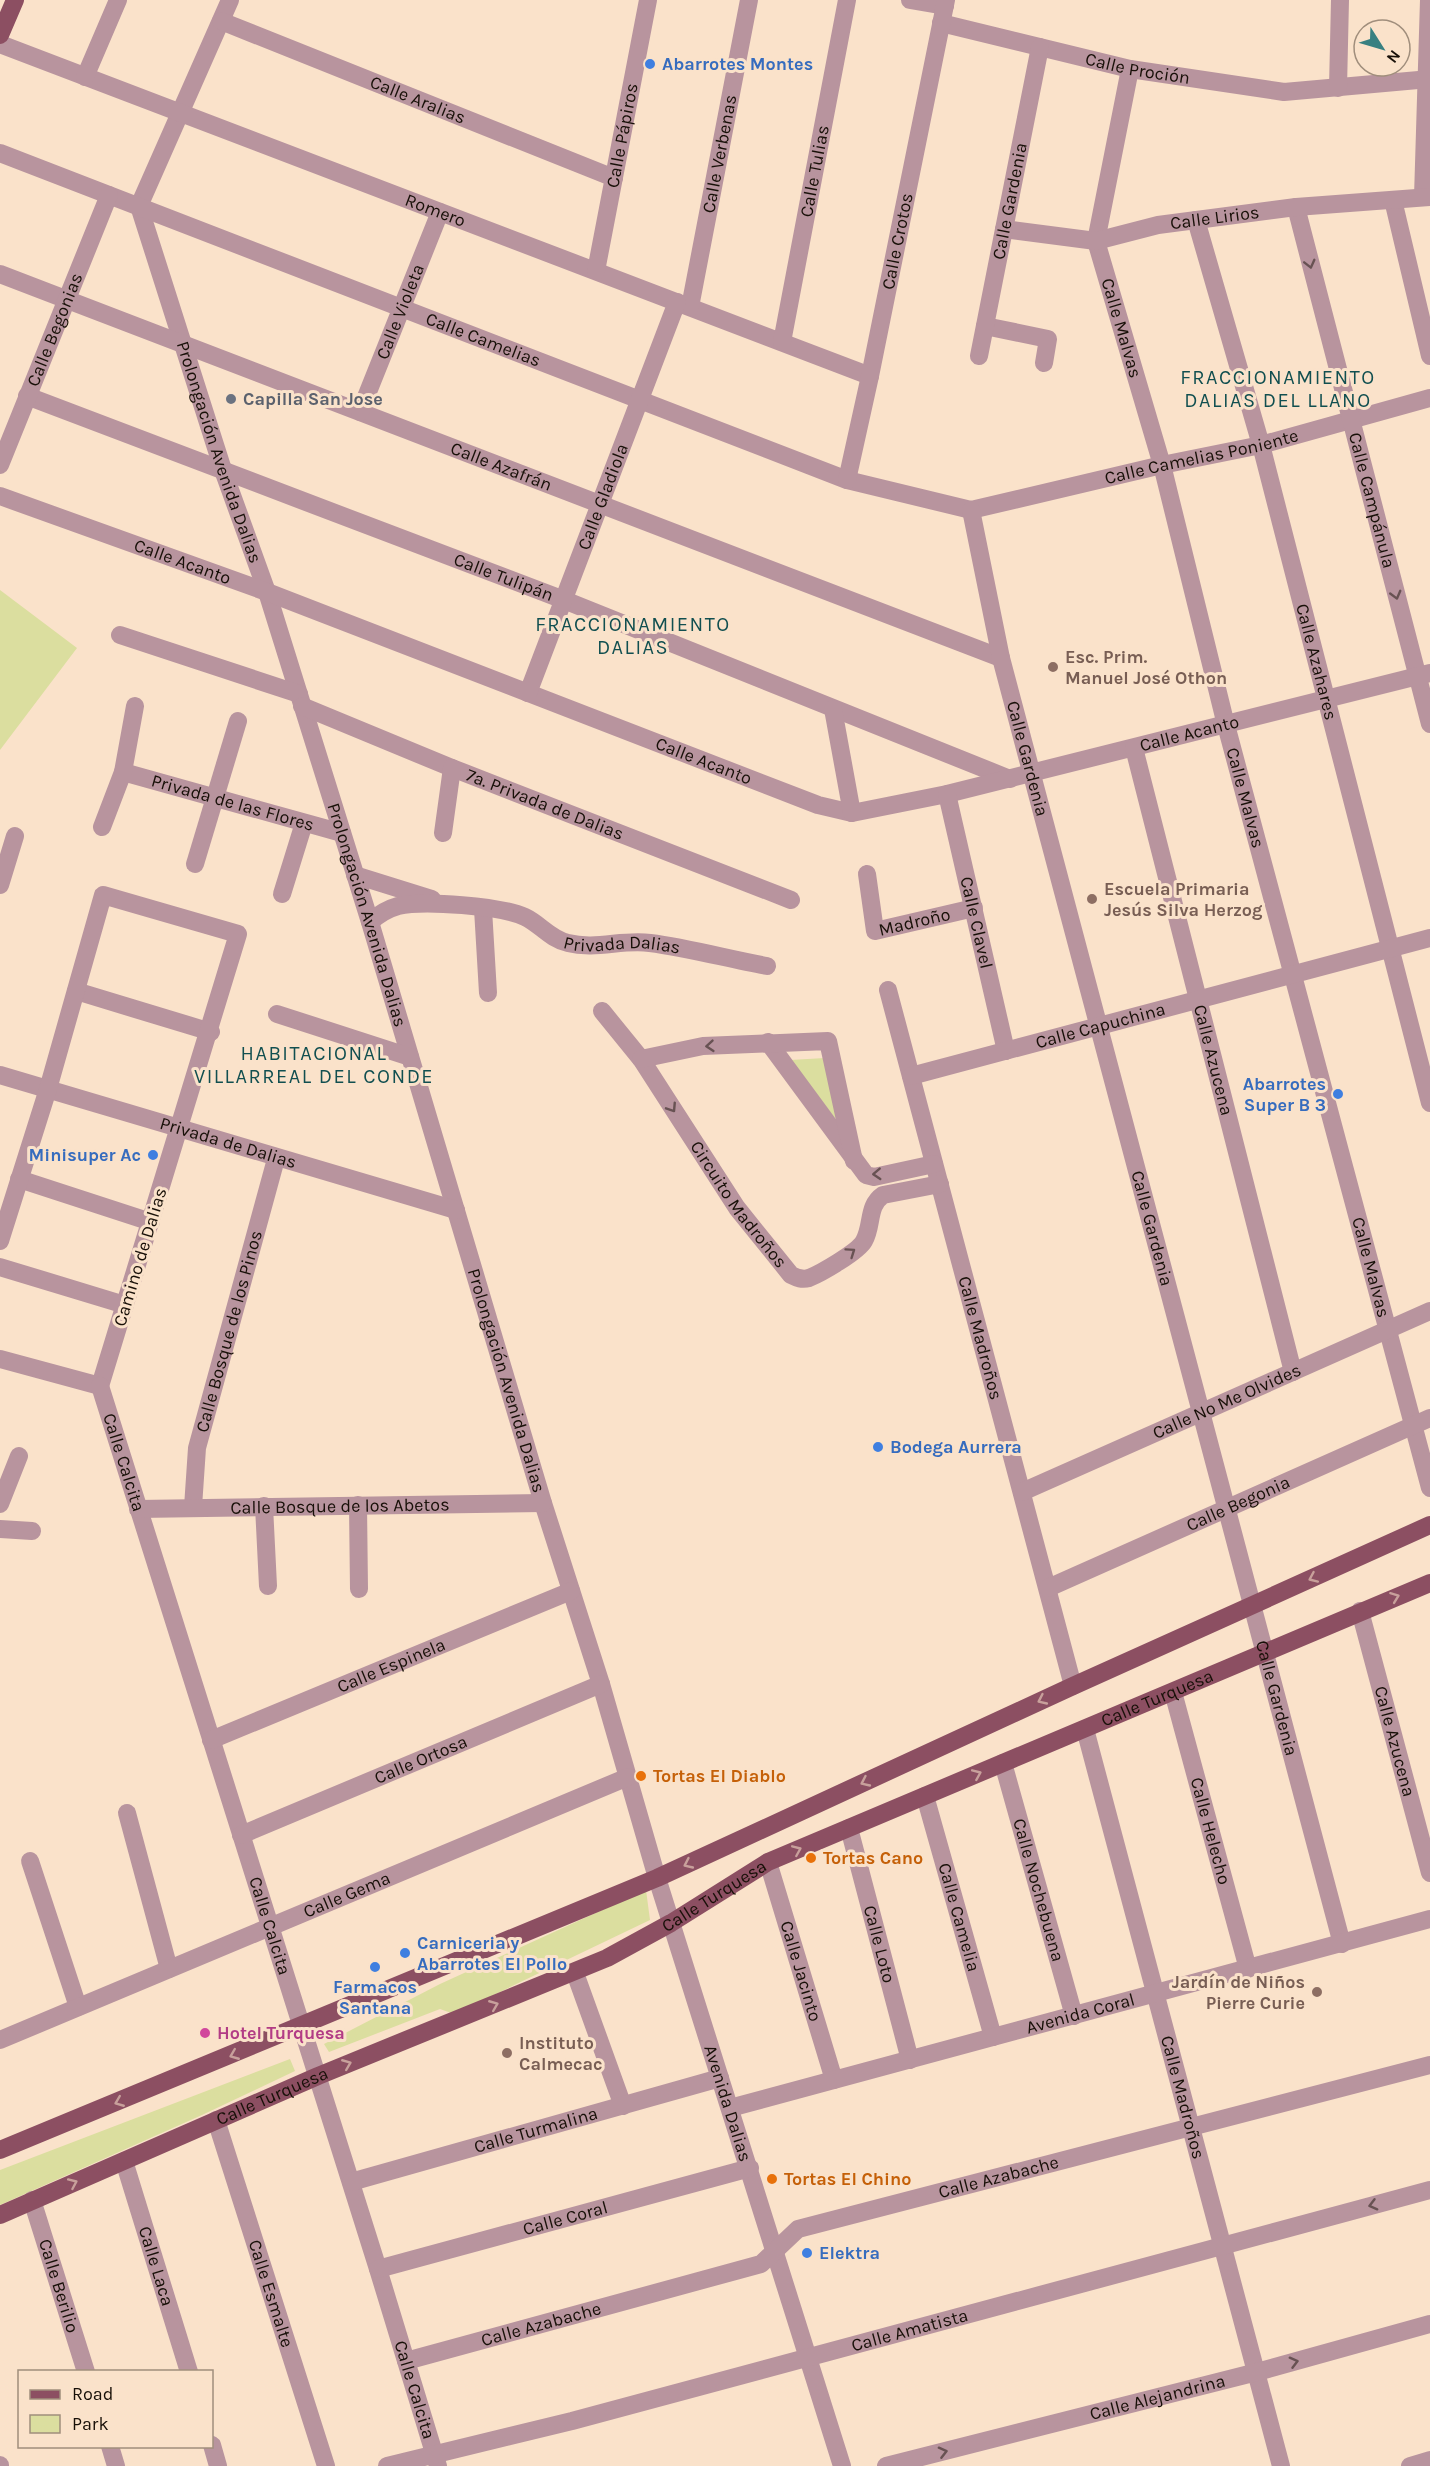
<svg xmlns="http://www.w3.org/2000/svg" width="1430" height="2466" font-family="Karla,sans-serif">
  <rect width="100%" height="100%" fill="#fae2ca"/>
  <path fill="#dbde9f" d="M 0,590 L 77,648 L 0,750 Z
    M 825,1058 L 838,1122 L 790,1060 Z
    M 646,1890 L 650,1920 L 454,2014 L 440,2009 L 329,2052 L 324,2044 L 440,1984 Z
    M 290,2059 L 295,2071 L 202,2115 L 0,2205 L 0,2170 Z"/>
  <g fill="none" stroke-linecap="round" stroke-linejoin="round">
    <g stroke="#b8949e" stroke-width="18">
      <path id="s1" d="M 230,0 L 139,206 L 224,473 L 267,592 L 370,922 L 543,1503 L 601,1684 L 657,1878 L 842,2466"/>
      <path d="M 910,0 L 945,6"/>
      <path id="s2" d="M 221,21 L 614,178"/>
      <path id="s3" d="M 941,23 L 1130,69 L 1284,92 L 1430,79"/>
      <path id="s4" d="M 0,44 L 870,376"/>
      <path id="s5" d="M 1130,69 L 1096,241 L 1162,465 L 1226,725 L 1430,1488"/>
      <path d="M 85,77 L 118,0"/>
      <path d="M 1338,88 L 1340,0"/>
      <path id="s6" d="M 0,153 L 847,480 L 971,510 L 1162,465 L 1261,445 L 1430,398"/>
      <path d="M 1423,197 L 1429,0"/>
      <path d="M 1393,200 L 1430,356"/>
      <path id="s7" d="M 1296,207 L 1430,724"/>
      <path id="s8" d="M 1196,220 L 1261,445 L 1430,1103"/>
      <path id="s9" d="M 1004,229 L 1096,241 L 1158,225 L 1296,207 L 1430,197"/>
      <path id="s10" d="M 596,271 L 648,0"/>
      <path id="s11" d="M 0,274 L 1001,658"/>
      <path id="s12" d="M 690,307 L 749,0"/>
      <path d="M 985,326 L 1048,339 L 1044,363"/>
      <path id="s13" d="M 782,342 L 847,0"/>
      <path id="s14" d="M 979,356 L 1040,47"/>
      <path id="s15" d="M 27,396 L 564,600 L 1010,779"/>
      <path id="s16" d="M 360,412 L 440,212"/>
      <path id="s17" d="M 0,465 L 109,195"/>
      <path id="s18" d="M 847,480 L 870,376 L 946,0"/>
      <path id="s19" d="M 0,496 L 267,592 L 818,805 L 852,813 L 947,794 L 1430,673"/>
      <path id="s20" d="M 971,510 L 1001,658 L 1342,1944"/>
      <path d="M 120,635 L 299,694"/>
      <path id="s21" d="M 528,693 L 677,302"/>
      <path id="s22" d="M 302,706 L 452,768 L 791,900"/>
      <path d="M 833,709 L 852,813"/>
      <path id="s23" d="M 1134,748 L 1293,1372"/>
      <path id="s24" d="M 123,772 L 342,833"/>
      <path id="s25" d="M 947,794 L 1006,1051"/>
      <path d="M 102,827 L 123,772 L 135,706"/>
      <path d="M 443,833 L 452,768"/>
      <path d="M 195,864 L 238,721"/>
      <path id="s26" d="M 867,874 L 875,931 L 974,908"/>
      <path d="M 355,875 L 432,899"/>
      <path d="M 0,885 L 15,836"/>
      <path d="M 282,894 L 304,823"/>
      <path d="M 483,909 L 488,993"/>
      <path id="s27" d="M 370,922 C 379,914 387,909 398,906 C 424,900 501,906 525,917 C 540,924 550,939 568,943 C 596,950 623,939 650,943 C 689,948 728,959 767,966"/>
      <path id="s28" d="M 888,990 L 1073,1686"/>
      <path d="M 76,991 L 211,1032"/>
      <path id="s29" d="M 602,1011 L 641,1059 L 737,1208 L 791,1275 C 797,1278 802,1280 809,1278 C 821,1273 858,1252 864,1241 C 873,1225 867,1206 883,1195 L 940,1184"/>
      <path d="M 277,1014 L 410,1057"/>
      <path d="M 768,1042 L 866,1175 L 874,1177 L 934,1164"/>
      <path d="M 641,1059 L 703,1046 L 828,1041 L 854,1161"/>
      <path id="s30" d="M 0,1075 L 456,1210"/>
      <path id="s31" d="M 911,1076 L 1430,938"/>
      <path d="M 19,1179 L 151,1222"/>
      <path d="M 0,1241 L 48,1089 L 103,895 L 238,934 L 100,1386"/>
      <path d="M 0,1267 L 125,1305"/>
      <path d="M 0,1359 L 100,1386"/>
      <path id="s32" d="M 100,1386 L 378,2269 L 438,2466"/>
      <path id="s33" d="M 1022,1492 L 1430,1311"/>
      <path d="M 0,1504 L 19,1456"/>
      <path d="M 358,1505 L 359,1589"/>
      <path d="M 264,1506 L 268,1586"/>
      <path id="s34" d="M 193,1507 L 197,1448 L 276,1159"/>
      <path id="s35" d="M 138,1509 L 543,1503"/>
      <path d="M 0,1529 L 32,1531"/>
      <path id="s36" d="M 1048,1588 L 1430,1418"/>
      <path id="s37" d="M 1360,1611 L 1430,1873"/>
      <path id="s38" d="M 1173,1692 L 1248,1969"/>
      <path id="s39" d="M 1085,1729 L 1281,2466"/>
      <path id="s40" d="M 211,1740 L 571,1591"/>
      <path id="s41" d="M 1003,1763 L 1074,2016"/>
      <path id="s42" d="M 925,1796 L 993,2037"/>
      <path d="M 127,1813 L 169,1969"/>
      <path id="s43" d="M 849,1828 L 910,2060"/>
      <path id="s44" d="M 241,1835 L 601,1684"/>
      <path d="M 30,1861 L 78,2007"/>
      <path id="s45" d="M 768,1862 L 834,2080"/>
      <path d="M 575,1973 L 623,2106"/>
      <path id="s46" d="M 0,2040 L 628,1777"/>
      <path id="s47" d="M 730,2108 L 1430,1919"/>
      <path id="s48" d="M 216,2120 L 326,2466"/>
      <path id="s49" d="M 124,2161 L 189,2372"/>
      <path id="s50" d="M 351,2182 L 720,2078"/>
      <path id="s51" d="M 32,2200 L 86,2372"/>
      <path id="s52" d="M 378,2269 L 750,2168"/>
      <path id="s53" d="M 406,2361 L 761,2264 L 798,2229 L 1430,2065"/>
      <path d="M 212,2445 L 218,2466"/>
      <path d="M 110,2446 L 116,2466"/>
      <path d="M 0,2465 L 0,2466"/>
      <path id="s54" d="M 387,2466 L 572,2421 L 1430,2190"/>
      <path id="s55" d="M 886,2466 L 1257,2372 L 1430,2324"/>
      <path d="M 1410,2466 L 1430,2460"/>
    </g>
    <g stroke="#8c4f62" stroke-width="18">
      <path d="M 0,35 L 15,0"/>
      <path d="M 0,2150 L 657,1878 L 1073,1686 L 1430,1525"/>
      <path id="s56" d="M 0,2215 L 318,2076 L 607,1958 L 671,1923 L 768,1862 L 1430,1583"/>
    </g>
  </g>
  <defs><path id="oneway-chevron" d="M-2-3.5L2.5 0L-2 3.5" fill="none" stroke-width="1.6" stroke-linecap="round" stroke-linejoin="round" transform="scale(1.5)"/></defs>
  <g stroke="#685253">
    <use href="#oneway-chevron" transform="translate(1310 264) rotate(76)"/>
    <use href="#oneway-chevron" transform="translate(1396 595) rotate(75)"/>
    <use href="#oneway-chevron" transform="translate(710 1046) rotate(175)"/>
    <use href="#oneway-chevron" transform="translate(672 1108) rotate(57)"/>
    <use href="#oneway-chevron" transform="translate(877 1174) rotate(177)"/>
    <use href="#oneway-chevron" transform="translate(851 1252) rotate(-35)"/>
    <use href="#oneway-chevron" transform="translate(1373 2205) rotate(165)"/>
    <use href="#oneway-chevron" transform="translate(1294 2362) rotate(-15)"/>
    <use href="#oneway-chevron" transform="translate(943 2452) rotate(-14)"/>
  </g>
  <g stroke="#c8a09b">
    <use href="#oneway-chevron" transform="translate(1313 1578) rotate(156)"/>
    <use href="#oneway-chevron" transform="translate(1395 1597) rotate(-21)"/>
    <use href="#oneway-chevron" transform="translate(1042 1700) rotate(155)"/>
    <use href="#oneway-chevron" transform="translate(977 1774) rotate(-23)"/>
    <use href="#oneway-chevron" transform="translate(865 1782) rotate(155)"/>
    <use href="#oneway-chevron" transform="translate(797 1850) rotate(-23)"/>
    <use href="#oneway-chevron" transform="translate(688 1864) rotate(155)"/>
    <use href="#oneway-chevron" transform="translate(494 2005) rotate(-22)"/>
    <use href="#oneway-chevron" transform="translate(234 2055) rotate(158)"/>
    <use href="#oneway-chevron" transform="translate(347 2064) rotate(-22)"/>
    <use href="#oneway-chevron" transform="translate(119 2102) rotate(158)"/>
    <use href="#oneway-chevron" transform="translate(73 2183) rotate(-24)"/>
  </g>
  <g fill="#3f7fe0" stroke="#fae2ca" stroke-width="2">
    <circle cx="650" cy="64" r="6"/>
    <circle cx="1338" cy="1094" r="6"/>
    <circle cx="153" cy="1155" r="6"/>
    <circle cx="878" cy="1447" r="6"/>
    <circle cx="405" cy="1953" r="6"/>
    <circle cx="375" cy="1967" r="6"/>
    <circle cx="807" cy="2253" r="6"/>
  </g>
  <circle fill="#6b7280" stroke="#fae2ca" stroke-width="2" cx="231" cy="399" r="6"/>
  <g fill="#8d6e63" stroke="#fae2ca" stroke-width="2">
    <circle cx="1053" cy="667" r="6"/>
    <circle cx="1092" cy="899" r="6"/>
    <circle cx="1317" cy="1992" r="6"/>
    <circle cx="507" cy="2053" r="6"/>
  </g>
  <g fill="#e8710a" stroke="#fae2ca" stroke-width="2">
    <circle cx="641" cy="1776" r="6"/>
    <circle cx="811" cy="1858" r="6"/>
    <circle cx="772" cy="2179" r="6"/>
  </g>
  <circle fill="#d1479c" stroke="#fae2ca" stroke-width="2" cx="205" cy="2033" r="6"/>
  <g text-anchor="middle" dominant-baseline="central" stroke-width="6" stroke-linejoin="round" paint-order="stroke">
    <g font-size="18" font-weight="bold" fill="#366cbe" stroke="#fae2ca" text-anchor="start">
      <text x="662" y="64">Abarrotes Montes</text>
      <text x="1326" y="1084" text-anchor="end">Abarrotes<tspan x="1326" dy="21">Super B 3</tspan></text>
      <text x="141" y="1155" text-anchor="end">Minisuper Ac</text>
      <text x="890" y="1447">Bodega Aurrera</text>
      <text x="417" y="1943">Carniceria y<tspan x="417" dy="21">Abarrotes El Pollo</tspan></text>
      <text x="375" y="1987" text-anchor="middle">Farmacos<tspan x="375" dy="21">Santana</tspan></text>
      <text x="819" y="2253">Elektra</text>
    </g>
    <g font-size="18" fill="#181008" stroke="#fae2ca">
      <text stroke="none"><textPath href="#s3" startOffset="202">Calle Proción</textPath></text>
      <text stroke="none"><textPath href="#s2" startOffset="212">Calle Aralias</textPath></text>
      <text stroke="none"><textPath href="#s10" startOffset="138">Calle Pápiros</textPath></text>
      <text stroke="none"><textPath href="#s12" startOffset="156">Calle Verbenas</textPath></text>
      <text stroke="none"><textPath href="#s13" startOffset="174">Calle Tulias</textPath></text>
      <text stroke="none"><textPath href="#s14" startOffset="158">Calle Gardenia</textPath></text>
      <text stroke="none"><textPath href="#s4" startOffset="466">Romero</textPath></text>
      <text stroke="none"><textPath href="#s9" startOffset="214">Calle Lirios</textPath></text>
      <text stroke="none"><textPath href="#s18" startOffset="244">Calle Crotos</textPath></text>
      <text stroke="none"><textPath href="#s16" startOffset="108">Calle Violeta</textPath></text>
      <text stroke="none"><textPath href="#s5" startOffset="266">Calle Malvas</textPath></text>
      <text stroke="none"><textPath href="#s17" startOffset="146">Calle Begonias</textPath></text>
      <text stroke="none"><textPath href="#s6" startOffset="518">Calle Camelias</textPath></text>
      <text stroke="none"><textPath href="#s1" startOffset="484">Prolongación Avenida Dalias</textPath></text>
      <text stroke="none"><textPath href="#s6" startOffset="1272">Calle Camelias Poniente</textPath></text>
      <text stroke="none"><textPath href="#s11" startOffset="537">Calle Azafrán</textPath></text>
      <text stroke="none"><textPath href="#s21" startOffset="210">Calle Gladiola</textPath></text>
      <text stroke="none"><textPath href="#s7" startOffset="303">Calle Campánula</textPath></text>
      <text stroke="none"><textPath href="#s19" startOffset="194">Calle Acanto</textPath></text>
      <text stroke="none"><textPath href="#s15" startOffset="510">Calle Tulipán</textPath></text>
      <text stroke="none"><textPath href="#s8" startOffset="458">Calle Azahares</textPath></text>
      <text stroke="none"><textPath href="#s19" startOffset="1256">Calle Acanto</textPath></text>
      <text stroke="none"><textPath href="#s20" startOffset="255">Calle Gardenia</textPath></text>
      <text stroke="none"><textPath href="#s19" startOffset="752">Calle Acanto</textPath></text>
      <text stroke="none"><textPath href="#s5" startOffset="752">Calle Malvas</textPath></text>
      <text stroke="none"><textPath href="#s24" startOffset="114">Privada de las Flores</textPath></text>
      <text stroke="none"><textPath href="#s22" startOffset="262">7a. Privada de Dalias</textPath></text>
      <text stroke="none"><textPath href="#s1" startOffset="970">Prolongación Avenida Dalias</textPath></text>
      <text stroke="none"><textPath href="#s26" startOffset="98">Madroño</textPath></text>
      <text stroke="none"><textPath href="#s25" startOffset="132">Calle Clavel</textPath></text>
      <text stroke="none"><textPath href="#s27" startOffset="266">Privada Dalias</textPath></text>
      <text stroke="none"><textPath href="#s31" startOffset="196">Calle Capuchina</textPath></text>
      <text stroke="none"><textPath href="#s23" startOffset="322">Calle Azucena</textPath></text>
      <text stroke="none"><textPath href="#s30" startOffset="238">Privada de Dalias</textPath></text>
      <text stroke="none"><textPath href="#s29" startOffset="237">Circuito Madroños</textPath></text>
      <text stroke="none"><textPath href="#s20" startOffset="741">Calle Gardenia</textPath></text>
      <text transform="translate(140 1257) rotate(-73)">Camino de Dalias</text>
      <text stroke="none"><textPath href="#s5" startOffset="1238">Calle Malvas</textPath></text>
      <text stroke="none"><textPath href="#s34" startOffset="180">Calle Bosque de los Pinos</textPath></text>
      <text stroke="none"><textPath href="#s28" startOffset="360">Calle Madroños</textPath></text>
      <text stroke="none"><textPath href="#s1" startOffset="1456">Prolongación Avenida Dalias</textPath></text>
      <text stroke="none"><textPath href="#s33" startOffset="224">Calle No Me Olvides</textPath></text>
      <text stroke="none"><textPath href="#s32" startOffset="80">Calle Calcita</textPath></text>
      <text stroke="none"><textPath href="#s36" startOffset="208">Calle Begonia</textPath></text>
      <text stroke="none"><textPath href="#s35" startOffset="202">Calle Bosque de los Abetos</textPath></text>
      <text stroke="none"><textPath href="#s40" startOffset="195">Calle Espinela</textPath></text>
      <text stroke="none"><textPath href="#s56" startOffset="1269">Calle Turquesa</textPath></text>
      <text stroke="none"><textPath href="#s20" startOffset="1227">Calle Gardenia</textPath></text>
      <text stroke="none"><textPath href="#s37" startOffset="135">Calle Azucena</textPath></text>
      <text stroke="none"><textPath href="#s44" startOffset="195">Calle Ortosa</textPath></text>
      <text stroke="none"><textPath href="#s38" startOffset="144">Calle Helecho</textPath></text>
      <text stroke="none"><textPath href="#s41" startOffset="132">Calle Nochebuena</textPath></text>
      <text stroke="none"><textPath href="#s46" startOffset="376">Calle Gema</textPath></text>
      <text stroke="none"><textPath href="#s56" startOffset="783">Calle Turquesa</textPath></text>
      <text stroke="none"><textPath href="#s42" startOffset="126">Calle Camelia</textPath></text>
      <text stroke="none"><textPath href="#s32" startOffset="566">Calle Calcita</textPath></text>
      <text stroke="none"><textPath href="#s43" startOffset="120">Calle Loto</textPath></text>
      <text stroke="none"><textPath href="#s45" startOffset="114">Calle Jacinto</textPath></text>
      <text stroke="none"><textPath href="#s47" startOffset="363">Avenida Coral</textPath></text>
      <text stroke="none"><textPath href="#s56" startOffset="297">Calle Turquesa</textPath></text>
      <text stroke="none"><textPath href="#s39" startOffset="381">Calle Madroños</textPath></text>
      <text stroke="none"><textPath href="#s1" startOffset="2212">Avenida Dalias</textPath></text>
      <text stroke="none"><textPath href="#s50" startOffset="192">Calle Turmalina</textPath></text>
      <text stroke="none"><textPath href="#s53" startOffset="626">Calle Azabache</textPath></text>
      <text stroke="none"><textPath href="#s52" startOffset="194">Calle Coral</textPath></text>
      <text stroke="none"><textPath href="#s49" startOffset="110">Calle Laca</textPath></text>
      <text stroke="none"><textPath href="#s51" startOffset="90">Calle Berilio</textPath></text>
      <text stroke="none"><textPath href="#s48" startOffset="182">Calle Esmalte</textPath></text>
      <text stroke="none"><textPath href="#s53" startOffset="140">Calle Azabache</textPath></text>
      <text stroke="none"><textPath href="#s54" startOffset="540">Calle Amatista</textPath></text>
      <text stroke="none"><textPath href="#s32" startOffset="1052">Calle Calcita</textPath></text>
      <text stroke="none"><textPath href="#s55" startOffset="280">Calle Alejandrina</textPath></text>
    </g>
    <g font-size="18" font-weight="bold" fill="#5b616d" stroke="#fae2ca" text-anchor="start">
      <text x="243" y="399">Capilla San Jose</text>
    </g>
    <g font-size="18" font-weight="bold" fill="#785e54" stroke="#fae2ca" text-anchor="start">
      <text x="1065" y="657">Esc. Prim.<tspan x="1065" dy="21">Manuel José Othon</tspan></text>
      <text x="1104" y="889">Escuela Primaria<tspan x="1104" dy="21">Jesús Silva Herzog</tspan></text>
      <text x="1305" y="1982" text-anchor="end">Jardín de Niños<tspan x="1305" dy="21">Pierre Curie</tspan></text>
      <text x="519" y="2043">Instituto<tspan x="519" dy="21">Calmecac</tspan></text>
    </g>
    <g font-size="18" font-weight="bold" fill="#c56008" stroke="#fae2ca" text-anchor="start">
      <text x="653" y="1776">Tortas El Diablo</text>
      <text x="823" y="1858">Tortas Cano</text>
      <text x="784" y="2179">Tortas El Chino</text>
    </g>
    <g font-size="18" font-weight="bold" fill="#b23c85" stroke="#fae2ca" text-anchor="start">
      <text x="217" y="2033">Hotel Turquesa</text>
    </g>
    <g font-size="20" letter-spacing="1.5" fill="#114f50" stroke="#fae2ca">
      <text x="1278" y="377">FRACCIONAMIENTO<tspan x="1278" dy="23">DALIAS DEL LLANO</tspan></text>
      <text x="633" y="624">FRACCIONAMIENTO<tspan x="633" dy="23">DALIAS</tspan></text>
      <text x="314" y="1053">HABITACIONAL<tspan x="314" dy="23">VILLARREAL DEL CONDE</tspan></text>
    </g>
  </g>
  <rect x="18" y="2370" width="195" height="78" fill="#fae2ca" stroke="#a08e7c" stroke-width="1.5"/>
  <rect x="30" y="2390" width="30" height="9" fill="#8c4f62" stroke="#a08e7c" stroke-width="1.5"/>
  <text x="72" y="2400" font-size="18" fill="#181008">Road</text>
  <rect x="30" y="2415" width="30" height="18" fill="#dbde9f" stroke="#a08e7c" stroke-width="1.5"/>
  <text x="72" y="2430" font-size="18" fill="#181008">Park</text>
  <g transform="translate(1382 48) rotate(127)"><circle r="28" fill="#fae2ca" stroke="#a08e7c" stroke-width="1.5"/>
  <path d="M0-4.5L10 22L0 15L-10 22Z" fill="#388081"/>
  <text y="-9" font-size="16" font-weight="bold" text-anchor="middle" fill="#181008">N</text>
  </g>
</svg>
